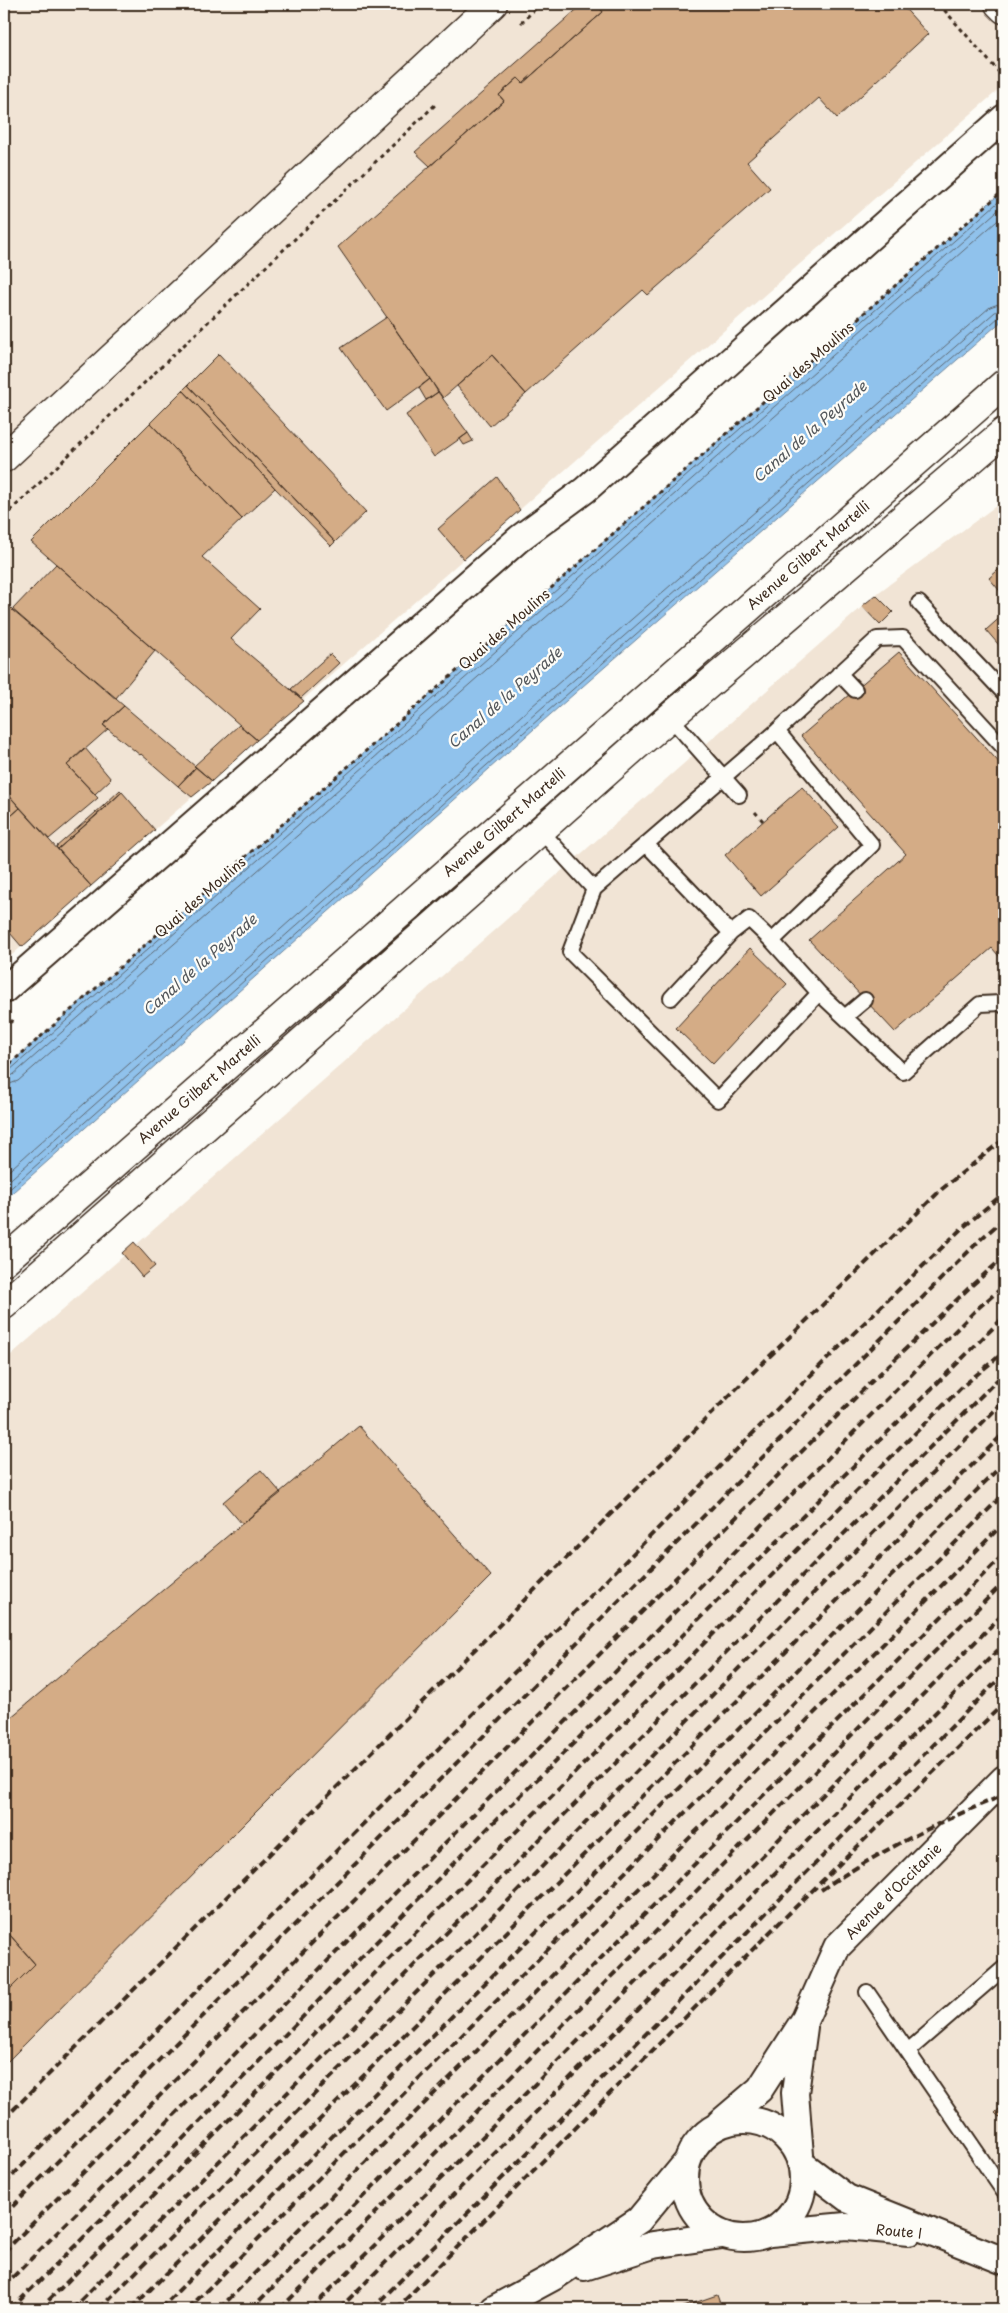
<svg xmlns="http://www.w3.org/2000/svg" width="1008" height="2313" font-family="'Playpen Sans',sans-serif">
  <rect width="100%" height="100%" fill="#fdfcf7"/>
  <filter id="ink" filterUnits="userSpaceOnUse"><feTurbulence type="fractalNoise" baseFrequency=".02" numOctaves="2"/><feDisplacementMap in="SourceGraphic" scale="10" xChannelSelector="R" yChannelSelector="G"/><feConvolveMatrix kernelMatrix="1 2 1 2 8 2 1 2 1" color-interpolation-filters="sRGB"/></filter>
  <g filter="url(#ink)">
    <path fill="#f1e4d5" d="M 4,4 L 1004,4 L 1004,85 L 4,962 Z
      M 1004,500 L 1004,2309 L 4,2309 L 4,1361 L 879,592 Z"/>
    <path fill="#90c2ec" stroke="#6e859a" d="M 1004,190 L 1004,319 L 543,721 L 4,1200 L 4,1069 Z"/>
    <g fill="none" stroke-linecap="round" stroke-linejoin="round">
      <path stroke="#5d6770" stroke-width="1" d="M 4,1072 L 9,1071 L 1004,197
        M 4,1078 L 13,1075 L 1004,205
        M 4,1086 L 18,1081 L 1004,215
        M 4,1175 L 531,707 L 990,307 L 1004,302
        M 4,1185 L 536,713 L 995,312 L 1004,309
        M 4,1194 L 540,718 L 999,317 L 1004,316"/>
    </g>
    <path fill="#d4ac86" stroke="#3b2a1e" d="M 583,4 L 597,4 L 603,12 L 523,83 L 518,78 L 499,95 L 504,101 L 430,166 L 415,152 Z
      M 597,4 L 901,4 L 928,34 L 837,118 L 819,98 L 747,162 L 770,188 L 648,295 L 643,290 L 526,394 L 492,355 L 443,398 L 338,247 L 504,101 L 499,95 L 518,78 L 523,83 L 603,12 Z
      M 387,317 L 430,379 L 386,411 L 341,348 Z
      M 219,354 L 366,512 L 335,542 L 188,385 Z
      M 492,355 L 526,394 L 490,426 L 457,386 Z
      M 430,379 L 438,392 L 426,400 L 419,388 Z
      M 188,385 L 335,542 L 331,546 L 275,488 L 183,390 Z
      M 183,390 L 275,488 L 242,519 L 150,423 Z
      M 438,392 L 468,433 L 434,457 L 406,415 Z
      M 150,423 L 242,519 L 202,557 L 260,609 L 231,639 L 304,701 L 257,740 L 31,542 Z
      M 468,433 L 473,441 L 464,445 L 460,439 Z
      M 497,477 L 520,510 L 464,559 L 438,529 Z
      M 56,564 L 155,651 L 116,698 L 12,610 Z
      M 1004,565 L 1004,596 L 989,578 Z
      M 876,595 L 893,612 L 880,625 L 862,606 Z
      M 4,602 L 124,706 L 103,725 L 108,729 L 67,765 L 98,798 L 49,839 L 4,790 Z
      M 1004,614 L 1004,651 L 986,630 Z
      M 899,652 L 1004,768 L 1004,962 L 992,948 L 895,1032 L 809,940 L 906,854 L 801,736 Z
      M 330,654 L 339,663 L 301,698 L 291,689 Z
      M 124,706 L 196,767 L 178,786 L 141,754 L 140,755 L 103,725 Z
      M 239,725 L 257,740 L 212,781 L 194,766 Z
      M 85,748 L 111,779 L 95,794 L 67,765 Z
      M 196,767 L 212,781 L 192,797 L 178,786 Z
      M 802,787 L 839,827 L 761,896 L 725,855 Z
      M 4,790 L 20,808 L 4,822 Z
      M 120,790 L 122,792 L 105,808 L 103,806 Z
      M 122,792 L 155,830 L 91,886 L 58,849 Z
      M 103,806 L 105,808 L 58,849 L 56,847 Z
      M 20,808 L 91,886 L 22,947 L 4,926 L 4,822 Z
      M 750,948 L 787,984 L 713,1064 L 676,1028 Z
      M 134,1242 L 155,1266 L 142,1277 L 122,1253 Z
      M 359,1426 L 491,1576 L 4,2065 L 4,1995 L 35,1964 L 4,1928 L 4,1723 Z
      M 261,1470 L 281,1493 L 242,1524 L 223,1502 Z
      M 4,1928 L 35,1964 L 4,1995 Z
      M 1004,2104 L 1004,2122 L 995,2113 Z
      M 717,2295 L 722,2309 L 677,2309 Z"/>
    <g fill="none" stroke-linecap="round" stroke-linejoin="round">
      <defs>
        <path id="lane" d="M 919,603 L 1004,693
          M 839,673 L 855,690
          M 670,717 L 739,795
          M 541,831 L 594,889 L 570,952 L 718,1100 L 819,993
          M 646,844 L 731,933
          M 594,889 L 777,731 L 877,639 L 903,638 L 1004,748
          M 772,941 L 872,845 L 777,731
          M 671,998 L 731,933 L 749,919 L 772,941 L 819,993 L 903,1072 L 980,1004 L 1001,1003 L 1004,1006
          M 846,1016 L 865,1000
          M 867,1992 L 1004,2192
          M 909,2050 L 1004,1968"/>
        <path id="street" d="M 4,990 L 520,538 L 585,490 L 1004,118
          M685 2179a59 59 0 1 1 118 0a59 59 0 1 1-118 0Z
          M 720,2123 L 760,2089 L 805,2019 L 837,1947 L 1004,1779
          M 800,2155 L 795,2093 L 804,2027
          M 802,2164 L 847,2198 L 1004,2261
          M 770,2233 L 846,2226 L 909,2232
          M 584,2267 L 653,2245 L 722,2235
          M 494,2309 L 555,2276 L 639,2220 L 686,2163"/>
        <path id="secondary" d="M 999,4 L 1004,9
          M 4,458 L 493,4
          M 4,1261 L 1004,384
          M 4,1305 L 635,747 L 1004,432"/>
      </defs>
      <use href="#lane" stroke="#3b2a1e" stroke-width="18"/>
      <use href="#street" stroke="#3b2a1e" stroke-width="30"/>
      <use href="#secondary" stroke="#3b2a1e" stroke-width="31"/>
      <path stroke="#3b2a1e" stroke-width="3" stroke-dasharray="4 4" stroke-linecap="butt" d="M 939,4 L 1004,78
        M 521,23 L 540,4
        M 4,517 L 435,105
        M 755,812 L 763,821
        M 4,1028 L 13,1020
        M 4,1069 L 1004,190"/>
      <use href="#lane" stroke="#fdfcf7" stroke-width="14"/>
      <use href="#street" stroke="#fdfcf7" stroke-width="26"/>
      <use href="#secondary" stroke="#fdfcf7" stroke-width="28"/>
      <path stroke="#3b2a1e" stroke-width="4" stroke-dasharray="8 4" stroke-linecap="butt" d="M 821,1890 C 878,1852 940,1821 1004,1795
        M 4,2119 L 739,1386 L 942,1189 L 1004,1139
        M 4,2184 L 823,1363 L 960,1230 L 1004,1193
        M 4,2215 L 982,1238 L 1004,1219
        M 4,2252 L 867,1386 L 970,1287 L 1004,1257
        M 4,2286 L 854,1432 L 977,1309 L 1004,1286
        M 11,2309 L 166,2156 L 499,1817 L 1004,1317
        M 40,2309 L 810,1537 L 963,1386 L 1004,1352
        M 72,2309 L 1004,1373
        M 99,2309 L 510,1899 L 1004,1401
        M 131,2309 L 1004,1433
        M 160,2309 L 1004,1463
        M 188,2309 L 1004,1494
        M 219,2309 L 1004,1523
        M 251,2309 L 1004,1554
        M 280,2309 L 1004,1582
        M 311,2309 L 1004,1613
        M 339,2309 L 1004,1644
        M 372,2309 L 1004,1674
        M 396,2309 L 769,1933 L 1004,1703"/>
    </g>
  </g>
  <g text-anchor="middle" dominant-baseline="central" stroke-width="4.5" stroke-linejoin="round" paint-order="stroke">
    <g font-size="14" fill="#3b2a1e" stroke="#fdfcf7">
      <text transform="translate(808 362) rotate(-41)">Quai des Moulins</text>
      <text transform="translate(808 555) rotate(-41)">Avenue Gilbert Martelli</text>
      <text transform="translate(504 629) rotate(-41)">Quai des Moulins</text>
      <text transform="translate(504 822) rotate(-41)">Avenue Gilbert Martelli</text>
      <text transform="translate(200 897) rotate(-41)">Quai des Moulins</text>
      <text transform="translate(199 1089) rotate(-41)">Avenue Gilbert Martelli</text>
      <text transform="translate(893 1891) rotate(-45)">Avenue d'Occitanie</text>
      <text transform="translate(899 2231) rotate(5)">Route I</text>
    </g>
    <g font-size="15" font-style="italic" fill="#54585c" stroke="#fdfcf7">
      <text transform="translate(809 431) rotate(-41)">Canal de la Peyrade</text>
      <text transform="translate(504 697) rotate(-41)">Canal de la Peyrade</text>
      <text transform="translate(199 964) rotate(-41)">Canal de la Peyrade</text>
    </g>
  </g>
  <rect width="1008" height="2313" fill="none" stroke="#fdfcf7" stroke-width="20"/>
  <rect x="10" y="10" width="988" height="2293" fill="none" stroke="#3b2a1e" stroke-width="2" filter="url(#ink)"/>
</svg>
